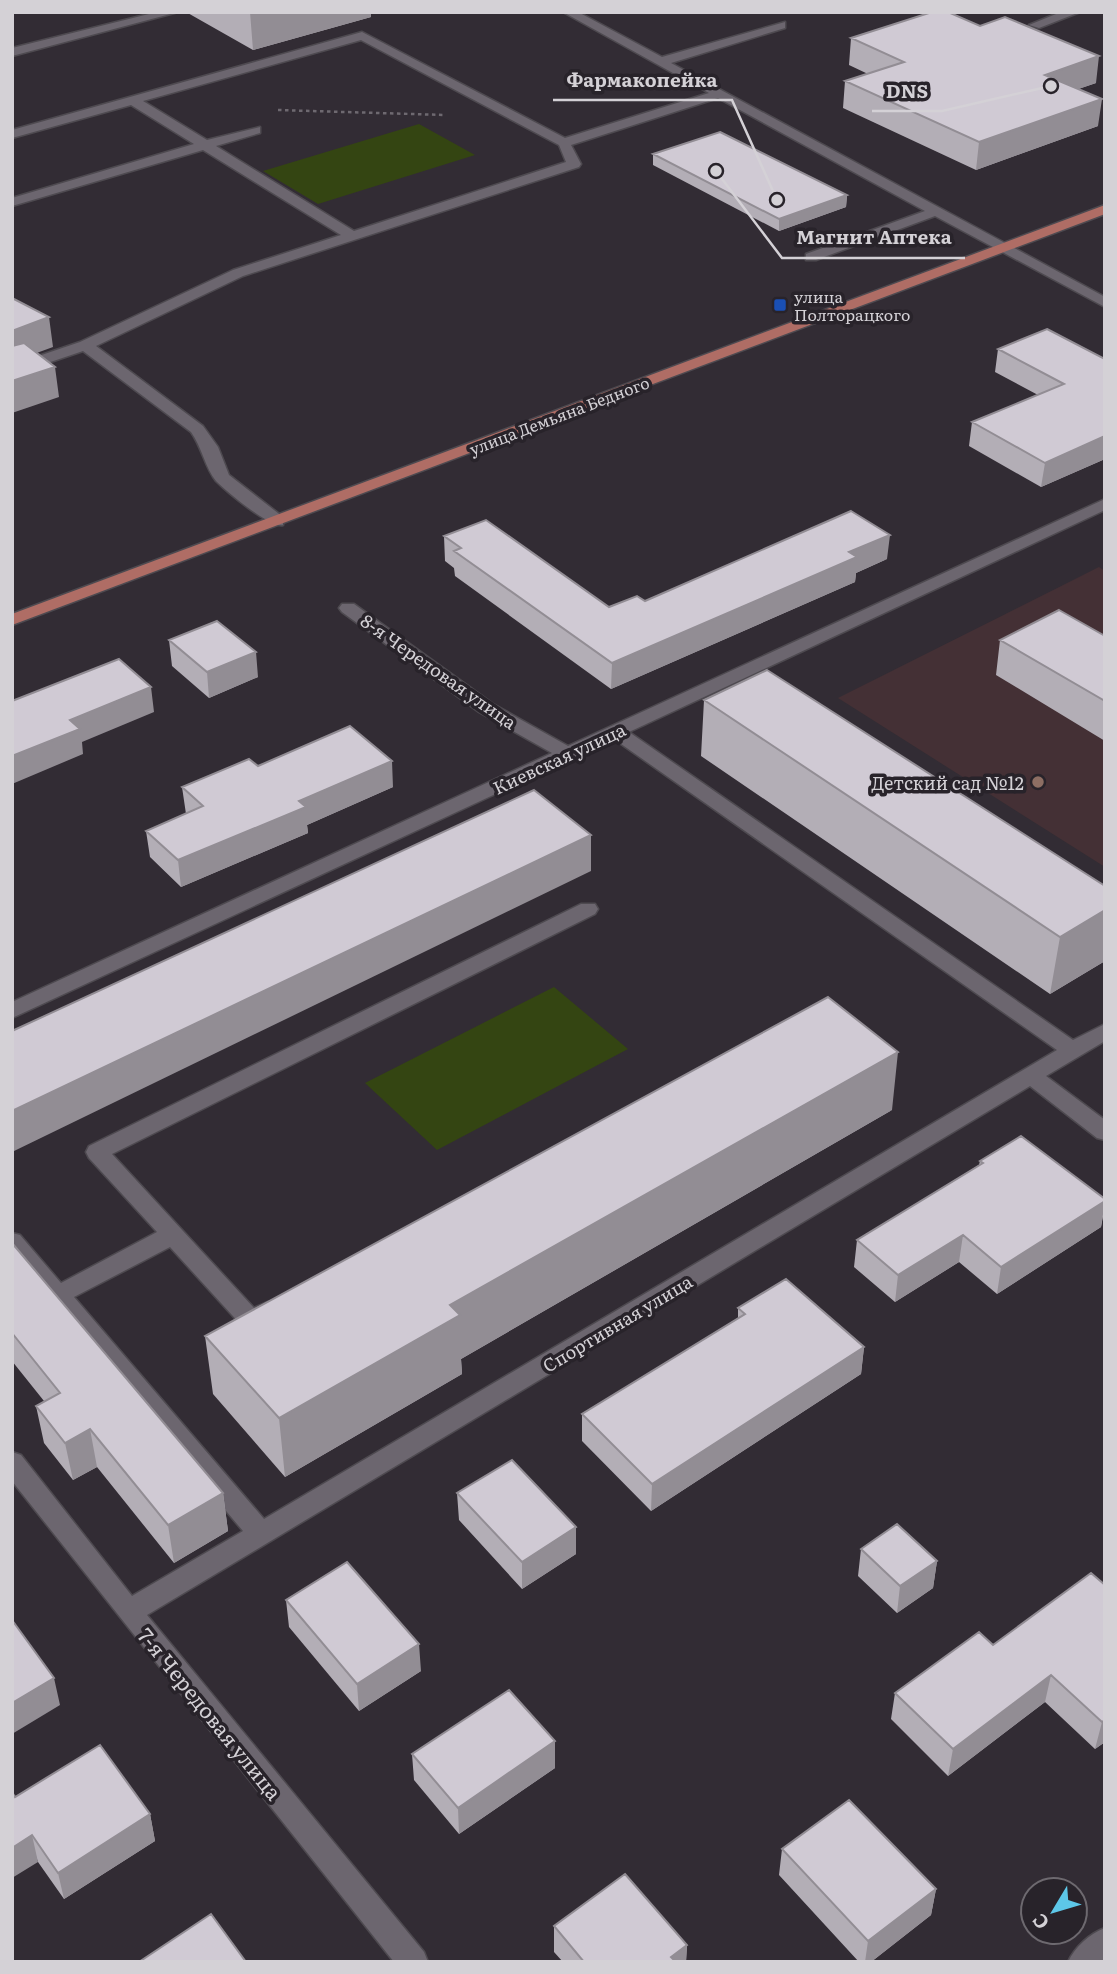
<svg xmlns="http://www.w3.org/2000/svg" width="1117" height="1974" font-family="Literata,serif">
  <rect width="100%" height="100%" fill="#322c34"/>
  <path fill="#443035" d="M 1099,567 L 1105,571 L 1105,867 L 838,698 Z"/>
  <path fill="#344512" d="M 419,124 L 475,155 L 318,204 L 263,171 Z
    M 554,987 L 628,1049 L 437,1150 L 365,1083 Z"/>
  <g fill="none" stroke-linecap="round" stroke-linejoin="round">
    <defs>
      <path id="minor" d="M 157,12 L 178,12 L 12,56 L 12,48 Z
        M 563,12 L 578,12 L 662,57 L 785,22 L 785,28 L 671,63 L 1105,297 L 1105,307 L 935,216 L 816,260 L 806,260 L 806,254 L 925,211 L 718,98 L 571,145 L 581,164 L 579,167 L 243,276 L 96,346 L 203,426 L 218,447 L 229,475 L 283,517 L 283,525 C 270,528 227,492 216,481 C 205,468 202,447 191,432 L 83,351 L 12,375 L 12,365 L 80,342 L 233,270 L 341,235 L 203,150 L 12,206 L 12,198 L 194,144 L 131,105 L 12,138 L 12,130 L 362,32 L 565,138 L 709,93 ZM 361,40 L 559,145 L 566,162 L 354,231 L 216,146 L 260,133 L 260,127 L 207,140 L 143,101 Z
        M 1061,12 L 1080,12 L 1039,28 L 1029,25 Z
        M 1105,499 L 1105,510 L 629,732 L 1073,1040 L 1105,1024 L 1105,1041 L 1046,1076 L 1105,1120 L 1105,1140 L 1097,1138 L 1030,1086 L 147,1615 L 424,1952 L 428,1962 L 394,1962 L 12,1481 L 12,1452 L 21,1455 L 132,1596 L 243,1531 L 12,1257 L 12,1233 L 20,1235 L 61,1283 L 157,1232 L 89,1158 L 86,1152 L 89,1146 L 581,904 L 595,904 L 598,909 L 595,914 L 112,1154 L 254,1308 L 268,1302 L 276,1305 L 280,1311 C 273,1323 256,1331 242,1326 L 170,1247 L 74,1297 L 264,1519 L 1057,1050 L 614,739 L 12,1018 L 12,1002 L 552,753 L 479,712 L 342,612 L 339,608 L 342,604 L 354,604 L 493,704 L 568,746 Z
        M 1105,1928 L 1105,1962 L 1068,1962 C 1075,1947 1089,1934 1105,1928 Z"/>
      <path id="major" d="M 1105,205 L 1105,214 L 12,625 L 12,614 Z"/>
    </defs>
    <use href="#minor" stroke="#4e4a50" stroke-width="3"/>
    <use href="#major" stroke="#4e4a50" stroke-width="3"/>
    <path stroke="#6e6970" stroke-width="2.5" stroke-dasharray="3.5 3.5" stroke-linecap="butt" d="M 278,110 L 445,115"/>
    <use href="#minor" fill="#6c666f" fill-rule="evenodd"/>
    <use href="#major" fill="#af6d65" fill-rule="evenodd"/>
  </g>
  <path fill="#b3aeb6" d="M 186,12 L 371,12 L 371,17 L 253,50 Z
    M 980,26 L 1096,83 L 1078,89 L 1098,126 L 976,170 L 843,108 L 845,81 L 868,74 L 849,65 L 851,38 Z
    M 653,154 L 847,195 L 846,207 L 779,231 L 653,165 Z
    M 998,349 L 1105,359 L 1105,459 L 1041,487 L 969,446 L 972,422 L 1038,395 L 995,372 Z
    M 444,536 L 609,607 L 887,559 L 856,573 L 855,582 L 611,689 L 455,576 L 454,568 L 445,561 Z
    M 1105,636 L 1105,741 L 996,675 L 1000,640 Z
    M 169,640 L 258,677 L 209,698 L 172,666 Z
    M 704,700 L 1105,886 L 1105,961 L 1050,994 L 701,756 Z
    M 258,766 L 393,787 L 307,825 L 308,833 L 181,887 L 150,857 L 146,831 L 186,814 L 182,787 Z
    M 892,1110 L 461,1359 L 462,1374 L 285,1477 L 213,1394 L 205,1336 Z
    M 980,1161 L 1105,1199 L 1105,1206 L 1101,1227 L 997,1294 L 959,1262 L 895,1302 L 854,1267 L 857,1240 L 979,1165 Z
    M 12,1243 L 223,1493 L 228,1531 L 174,1563 L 97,1467 L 73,1480 L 44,1443 L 36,1406 L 44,1401 L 12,1361 Z
    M 738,1308 L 864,1347 L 861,1374 L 651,1511 L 582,1441 L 582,1414 L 738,1318 Z
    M 457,1493 L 576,1554 L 522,1589 L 459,1520 Z
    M 861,1549 L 937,1561 L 933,1588 L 897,1613 L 858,1576 Z
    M 1105,1585 L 1105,1742 L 1095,1749 L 1045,1702 L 948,1776 L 891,1719 L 895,1693 L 993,1645 Z
    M 286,1600 L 421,1671 L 359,1711 L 289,1627 Z
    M 412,1754 L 555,1768 L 459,1834 L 414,1780 Z
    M 15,1797 L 150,1814 L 155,1841 L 64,1899 L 38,1862 Z
    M 782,1849 L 936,1889 L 931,1915 L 871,1962 L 859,1962 L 779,1875 Z
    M 554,1926 L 687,1945 L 686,1962 L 563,1962 L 554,1952 Z"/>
  <path fill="#928d94" d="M 250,12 L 371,12 L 371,17 L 253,50 Z
    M 1099,56 L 1096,83 L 1041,102 L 1045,75 Z
    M 1102,99 L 1098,126 L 976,170 L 979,142 Z
    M 847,195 L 846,207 L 779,231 L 779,219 Z
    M 49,317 L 53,347 L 12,362 L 12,331 Z
    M 55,367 L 59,397 L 12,413 L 12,381 Z
    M 1105,436 L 1105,459 L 1041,487 L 1045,463 Z
    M 890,535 L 887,559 L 856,573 L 855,582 L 611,689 L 612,663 L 849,552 Z
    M 256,652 L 258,677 L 209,698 L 207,672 Z
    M 151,687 L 154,712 L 82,742 L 83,754 L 12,784 L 12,756 L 70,720 Z
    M 392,761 L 393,787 L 307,825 L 308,833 L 181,887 L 178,860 L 299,801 Z
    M 591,835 L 591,871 L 12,1152 L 12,1111 Z
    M 1105,910 L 1105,961 L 1050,994 L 1060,937 Z
    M 898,1052 L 892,1110 L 461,1359 L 462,1374 L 285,1477 L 279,1418 L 450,1305 Z
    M 1105,1201 L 1101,1227 L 997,1294 L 1001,1267 Z
    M 963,1235 L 959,1262 L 895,1302 L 898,1275 Z
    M 864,1347 L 861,1374 L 651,1511 L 652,1484 Z
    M 90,1429 L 97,1467 L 73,1480 L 65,1443 Z
    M 223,1493 L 228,1531 L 174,1563 L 168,1525 Z
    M 576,1527 L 576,1554 L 522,1589 L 522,1562 Z
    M 937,1561 L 933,1588 L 897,1613 L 900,1586 Z
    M 419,1644 L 421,1671 L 359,1711 L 357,1684 Z
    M 1051,1675 L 1045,1702 L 948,1776 L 953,1749 Z
    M 54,1678 L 60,1705 L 12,1734 L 12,1703 Z
    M 1105,1720 L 1105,1742 L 1095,1749 L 1102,1722 Z
    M 555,1741 L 555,1768 L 459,1834 L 458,1808 Z
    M 150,1814 L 155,1841 L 64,1899 L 58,1873 Z
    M 32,1835 L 38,1862 L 12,1878 L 12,1848 Z
    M 936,1889 L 931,1915 L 871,1962 L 865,1962 L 868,1941 Z
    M 687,1945 L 686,1962 L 671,1962 L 671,1957 Z"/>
  <path fill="#d0cad4" stroke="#928d94" stroke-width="2" d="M 932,12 L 948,12 L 980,26 L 1005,17 L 1099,56 L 1045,75 L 1102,99 L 979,142 L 845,81 L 904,62 L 851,38 Z
    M 720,132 L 847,195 L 779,219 L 653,154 Z
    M 12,298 L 49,317 L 12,331 Z
    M 1047,329 L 1105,359 L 1105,436 L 1045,463 L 972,422 L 1064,384 L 998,349 Z
    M 24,343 L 55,367 L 12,381 L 12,346 Z
    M 851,511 L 890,535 L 849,552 L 857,557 L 612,663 L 454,551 L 461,548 L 444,536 L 486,520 L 609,607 L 637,596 L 645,601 Z
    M 1059,610 L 1105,636 L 1105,701 L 1000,640 Z
    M 217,621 L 256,652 L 207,672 L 169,640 Z
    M 119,659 L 151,687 L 70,720 L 80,729 L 12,756 L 12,701 Z
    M 767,670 L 1105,886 L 1105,910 L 1060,937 L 704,700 Z
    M 350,726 L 392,761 L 299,801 L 306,807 L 178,860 L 146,831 L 203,806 L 182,787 L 249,759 L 258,766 Z
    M 534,790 L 591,835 L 12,1111 L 12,1031 Z
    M 828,997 L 898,1052 L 450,1305 L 460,1315 L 279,1418 L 205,1336 Z
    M 1021,1136 L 1105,1199 L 1105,1201 L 1001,1267 L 963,1235 L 898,1275 L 857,1240 L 983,1163 L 980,1161 Z
    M 12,1243 L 223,1493 L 168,1525 L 90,1429 L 65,1443 L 36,1406 L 60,1393 L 12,1333 Z
    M 786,1279 L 864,1347 L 652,1484 L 582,1414 L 745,1314 L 738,1308 Z
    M 512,1460 L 576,1527 L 522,1562 L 457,1493 Z
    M 897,1524 L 937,1561 L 900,1586 L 861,1549 Z
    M 347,1562 L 419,1644 L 357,1684 L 286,1600 Z
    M 1091,1573 L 1105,1585 L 1105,1720 L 1102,1722 L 1051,1675 L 953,1749 L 895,1693 L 979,1632 L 993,1645 Z
    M 12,1620 L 54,1678 L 12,1703 Z
    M 509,1690 L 555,1741 L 458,1808 L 412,1754 Z
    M 100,1745 L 150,1814 L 58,1873 L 32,1835 L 12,1848 L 12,1792 L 15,1797 Z
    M 849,1800 L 936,1889 L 868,1941 L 782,1849 Z
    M 625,1874 L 687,1945 L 671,1957 L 676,1962 L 584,1962 L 554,1926 Z
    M 211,1914 L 246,1962 L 139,1962 Z"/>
  <rect fill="#1a4fb4" stroke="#28232a" stroke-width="2.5" x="773" y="298" width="14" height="14" rx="3.5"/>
  <circle fill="#8d6e63" stroke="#28232a" stroke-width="2.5" cx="1038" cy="782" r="7"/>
  <g text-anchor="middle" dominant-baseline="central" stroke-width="7" stroke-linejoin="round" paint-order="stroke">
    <g font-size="16" fill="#d4d1d6" stroke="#28232a" text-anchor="start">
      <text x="794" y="296">улица<tspan x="794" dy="18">Полторацкого</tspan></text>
    </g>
    <g font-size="16" fill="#d4d1d6" stroke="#28232a">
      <text transform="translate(559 415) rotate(-21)">улица Демьяна Бедного</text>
    </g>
    <g font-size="18" fill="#d4d1d6" stroke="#28232a">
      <text transform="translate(439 671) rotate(35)">8-я Чередовая улица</text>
      <text transform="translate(559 758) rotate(-25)">Киевская улица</text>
      <text transform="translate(617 1323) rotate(-31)">Спортивная улица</text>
    </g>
    <g font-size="18" fill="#d4d1d6" stroke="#28232a" text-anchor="end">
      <text x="1024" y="782">Детский сад №12</text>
    </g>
    <g font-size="21" fill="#d4d1d6" stroke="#28232a">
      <text transform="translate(211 1713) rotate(51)">7-я Чередовая улица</text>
    </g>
  </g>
  <path fill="none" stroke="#d4d1d6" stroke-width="2.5" d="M777 200L732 100H553M1051 86L942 111H872M716 171L782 258H965"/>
  <g fill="#d4d1d6" stroke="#28232a" stroke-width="2.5">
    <circle cx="777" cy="200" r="7"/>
    <circle cx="1051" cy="86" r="7"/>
    <circle cx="716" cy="171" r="7"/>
  </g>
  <g font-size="19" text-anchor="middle" font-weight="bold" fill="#d4d1d6" stroke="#28232a" stroke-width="7" stroke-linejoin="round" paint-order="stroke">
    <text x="642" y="87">Фармакопейка</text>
    <text x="907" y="98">DNS</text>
    <text x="874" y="244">Магнит Аптека</text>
  </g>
  <rect width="1117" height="1974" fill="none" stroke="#d4d1d6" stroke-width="28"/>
  <g transform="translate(1054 1911) rotate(232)"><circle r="33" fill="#28232a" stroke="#6d696f" stroke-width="2"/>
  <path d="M0-5L12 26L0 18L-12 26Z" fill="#5dc7e8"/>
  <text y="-10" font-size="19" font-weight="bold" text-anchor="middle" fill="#d4d1d6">С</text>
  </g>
</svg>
